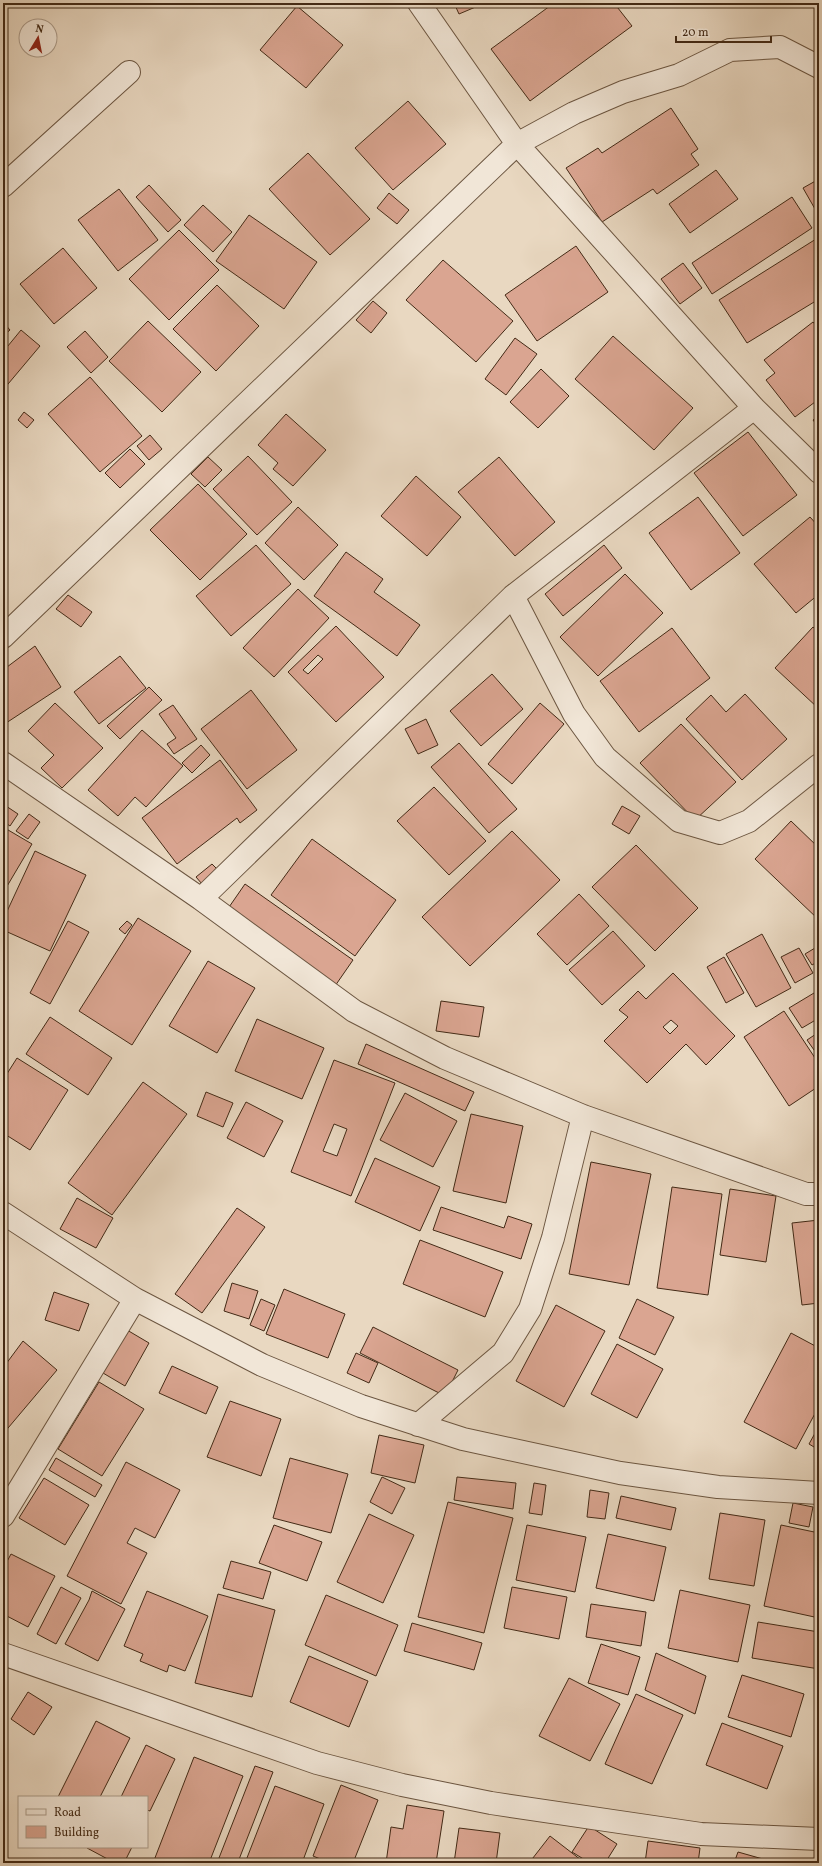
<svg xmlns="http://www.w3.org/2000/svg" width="822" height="1866" font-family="Vollkorn,serif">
  <rect width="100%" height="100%" fill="#e9d8c1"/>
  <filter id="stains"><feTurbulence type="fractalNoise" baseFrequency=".005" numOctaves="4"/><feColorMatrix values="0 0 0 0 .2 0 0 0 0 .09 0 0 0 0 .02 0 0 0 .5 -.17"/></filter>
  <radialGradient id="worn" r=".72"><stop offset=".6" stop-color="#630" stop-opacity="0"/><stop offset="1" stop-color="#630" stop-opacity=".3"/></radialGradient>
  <path fill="#daa591" stroke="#432a16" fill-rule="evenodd" d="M 454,3 L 485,3 L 459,14 Z
    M 554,3 L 614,3 L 632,26 L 530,101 L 491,49 Z
    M 297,6 L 343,45 L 306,88 L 260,50 Z
    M 408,101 L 446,144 L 393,190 L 355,148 Z
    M 671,108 L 698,149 L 691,154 L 699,165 L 657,194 L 653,189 L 602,222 L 566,168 L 598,148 L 602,153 Z
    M 308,153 L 370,219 L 330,255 L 269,189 Z
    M 716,170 L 738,199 L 690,233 L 669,204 Z
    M 819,179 L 819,216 L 803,188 Z
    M 149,185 L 181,220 L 168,232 L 136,197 Z
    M 119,189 L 158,240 L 118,271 L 78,220 Z
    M 389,193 L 409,210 L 397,224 L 377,208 Z
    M 792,197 L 812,228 L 712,294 L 692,263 Z
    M 203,205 L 232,232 L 213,252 L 184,225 Z
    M 249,215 L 317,262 L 284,309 L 216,261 Z
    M 179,230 L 219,270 L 169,320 L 129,279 Z
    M 816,239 L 819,243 L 819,299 L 747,343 L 719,300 Z
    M 576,246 L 608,292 L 537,341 L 505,295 Z
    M 63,248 L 97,288 L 54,324 L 20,284 Z
    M 443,260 L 513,321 L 476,362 L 406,300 Z
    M 683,263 L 702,288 L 680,304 L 661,279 Z
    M 217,285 L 259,326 L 216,371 L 173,329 Z
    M 373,301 L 387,313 L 371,333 L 356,320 Z
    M 148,321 L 201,372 L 162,412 L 109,361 Z
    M 3,322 L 10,330 L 3,336 Z
    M 813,322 L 819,329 L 819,399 L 795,417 L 766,380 L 775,373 L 764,360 Z
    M 21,330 L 40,346 L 3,390 L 3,352 Z
    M 85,331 L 108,357 L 91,373 L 67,347 Z
    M 613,336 L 693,408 L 654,450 L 575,379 Z
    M 515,338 L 537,354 L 506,395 L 485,379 Z
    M 541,369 L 569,396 L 538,428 L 510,402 Z
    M 90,377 L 142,436 L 100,472 L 48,414 Z
    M 24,412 L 34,420 L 27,428 L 18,420 Z
    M 286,414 L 326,450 L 293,486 L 273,469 L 278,463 L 258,445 Z
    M 819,415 L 819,428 L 813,420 Z
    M 748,432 L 797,495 L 743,536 L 694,473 Z
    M 150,435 L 162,449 L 149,460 L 137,446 Z
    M 130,449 L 145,464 L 120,488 L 105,473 Z
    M 248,456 L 292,502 L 257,535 L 213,489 Z
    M 208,457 L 222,470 L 205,487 L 191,474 Z
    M 499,457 L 555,522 L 515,556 L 458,492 Z
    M 416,476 L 461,517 L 427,556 L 381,516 Z
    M 198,484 L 247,534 L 200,580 L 150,530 Z
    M 698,497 L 740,553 L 691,590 L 649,533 Z
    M 298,507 L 338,545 L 304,580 L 265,543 Z
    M 810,517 L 819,527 L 819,594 L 796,613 L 754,564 Z
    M 256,545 L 291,584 L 231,636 L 196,596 Z
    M 604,545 L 622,568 L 563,616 L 545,594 Z
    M 346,552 L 383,579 L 374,592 L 420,625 L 397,656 L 314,596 Z
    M 625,574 L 663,613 L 598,676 L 560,637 Z
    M 298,589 L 329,618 L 274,677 L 243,648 Z
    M 68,595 L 92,612 L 81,627 L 56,609 Z
    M 336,626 L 384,677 L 336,722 L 288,672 ZM 318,655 L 323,659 L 308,674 L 303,670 Z
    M 813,627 L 819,632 L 818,708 L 775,668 Z
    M 672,628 L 710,678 L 639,732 L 600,681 Z
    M 35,646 L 61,687 L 3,725 L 3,670 Z
    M 120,656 L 146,688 L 99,724 L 74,692 Z
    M 492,674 L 523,709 L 481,746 L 450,711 Z
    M 149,687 L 162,700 L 120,739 L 107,726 Z
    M 251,690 L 297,750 L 247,789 L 201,729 Z
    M 745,694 L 787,739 L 742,780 L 686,719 L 711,695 L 726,712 Z
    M 55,703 L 103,748 L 62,788 L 41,768 L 54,755 L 28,731 Z
    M 540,703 L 564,724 L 512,784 L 488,764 Z
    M 173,705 L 197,739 L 174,754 L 167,744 L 176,738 L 159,714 Z
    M 426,719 L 438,745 L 418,754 L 405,729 Z
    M 681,724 L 736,782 L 695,820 L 640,763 Z
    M 142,730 L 183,766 L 146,807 L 135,797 L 118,816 L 88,790 Z
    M 459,743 L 517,809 L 489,833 L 431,767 Z
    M 201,745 L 210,755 L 192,773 L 182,763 Z
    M 220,760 L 257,810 L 240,823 L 237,818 L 177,864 L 142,818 Z
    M 434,787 L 486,841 L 449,875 L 397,821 Z
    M 3,804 L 18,814 L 10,826 L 3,821 Z
    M 622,806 L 640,816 L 629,834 L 612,824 Z
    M 29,814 L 40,822 L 28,839 L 16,831 Z
    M 791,821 L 819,848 L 819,920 L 755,859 Z
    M 3,827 L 32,844 L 3,893 Z
    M 512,831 L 560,880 L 470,966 L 422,917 Z
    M 312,839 L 396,900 L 355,956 L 271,895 Z
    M 636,845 L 698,908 L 655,951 L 592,887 Z
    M 35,851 L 86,875 L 50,951 L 3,930 L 3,920 Z
    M 212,864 L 218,870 L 202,884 L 196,877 Z
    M 245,884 L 353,960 L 335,986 L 227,910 Z
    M 579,894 L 609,926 L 567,965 L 537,934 Z
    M 138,918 L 191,951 L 132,1045 L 79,1011 Z
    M 68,921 L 89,932 L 50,1004 L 30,993 Z
    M 127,921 L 132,925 L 125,934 L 119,929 Z
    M 613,931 L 645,966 L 602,1005 L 569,970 Z
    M 762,934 L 791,988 L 756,1007 L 726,954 Z
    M 799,948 L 813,973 L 795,983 L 781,957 Z
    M 815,948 L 819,954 L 819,961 L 812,965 L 805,954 Z
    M 724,957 L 744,993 L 726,1003 L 707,967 Z
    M 208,961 L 255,988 L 217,1053 L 169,1026 Z
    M 673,973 L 735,1036 L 706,1065 L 686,1044 L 647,1083 L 604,1041 L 628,1017 L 619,1010 L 638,991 L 646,999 ZM 671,1020 L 678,1026 L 670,1034 L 663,1027 Z
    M 819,990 L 819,1018 L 802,1028 L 789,1008 Z
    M 441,1001 L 484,1007 L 479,1037 L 436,1031 Z
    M 784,1011 L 819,1064 L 819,1086 L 789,1106 L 744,1037 Z
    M 50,1017 L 112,1058 L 88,1095 L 26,1054 Z
    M 257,1019 L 324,1048 L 302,1099 L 235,1071 Z
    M 819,1032 L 819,1057 L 807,1040 Z
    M 366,1044 L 474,1092 L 465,1111 L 358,1064 Z
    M 17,1058 L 68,1090 L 30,1150 L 3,1133 L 3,1080 Z
    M 334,1060 L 395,1083 L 351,1196 L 291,1172 ZM 334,1124 L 347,1129 L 337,1156 L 323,1151 Z
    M 143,1082 L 187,1114 L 112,1215 L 68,1183 Z
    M 206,1092 L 233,1103 L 223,1127 L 197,1116 Z
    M 405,1093 L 457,1121 L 433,1167 L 380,1140 Z
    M 246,1102 L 283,1121 L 264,1157 L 227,1138 Z
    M 471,1114 L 523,1126 L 506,1203 L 453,1191 Z
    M 375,1158 L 440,1187 L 420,1231 L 355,1202 Z
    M 591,1162 L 651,1174 L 629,1285 L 569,1274 Z
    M 672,1187 L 722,1194 L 708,1295 L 657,1288 Z
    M 730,1189 L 776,1196 L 766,1262 L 720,1255 Z
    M 77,1198 L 113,1218 L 96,1248 L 60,1229 Z
    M 441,1207 L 504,1228 L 508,1216 L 532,1224 L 521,1259 L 433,1230 Z
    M 237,1208 L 265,1227 L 202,1313 L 175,1294 Z
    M 819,1220 L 819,1303 L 802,1305 L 792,1223 Z
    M 420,1240 L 503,1272 L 485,1317 L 403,1284 Z
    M 232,1283 L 258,1291 L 249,1319 L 224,1311 Z
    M 284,1289 L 345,1314 L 328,1358 L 266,1334 Z
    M 54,1292 L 89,1304 L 79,1331 L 45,1320 Z
    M 261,1299 L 275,1305 L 264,1331 L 250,1325 Z
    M 637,1299 L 674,1317 L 655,1355 L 619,1338 Z
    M 556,1305 L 605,1331 L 564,1407 L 516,1381 Z
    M 373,1327 L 458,1370 L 445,1396 L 360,1353 Z
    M 127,1330 L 149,1343 L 125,1386 L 103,1373 Z
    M 791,1333 L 819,1348 L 819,1406 L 796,1449 L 744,1422 Z
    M 23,1341 L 57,1370 L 3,1434 L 3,1368 Z
    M 617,1344 L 663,1369 L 637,1418 L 591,1394 Z
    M 356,1353 L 378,1363 L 369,1383 L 347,1373 Z
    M 172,1366 L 218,1387 L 206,1414 L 159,1393 Z
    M 99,1382 L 144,1409 L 102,1476 L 58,1449 Z
    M 230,1401 L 281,1419 L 261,1476 L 207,1457 Z
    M 819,1426 L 819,1450 L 809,1444 Z
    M 379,1435 L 424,1445 L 415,1483 L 371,1473 Z
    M 56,1458 L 102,1485 L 95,1497 L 49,1470 Z
    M 290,1458 L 348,1474 L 331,1533 L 273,1518 Z
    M 126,1462 L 180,1490 L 155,1538 L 135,1528 L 127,1543 L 147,1553 L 121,1604 L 67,1576 Z
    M 382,1477 L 405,1488 L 392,1514 L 370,1502 Z
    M 457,1477 L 516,1483 L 513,1509 L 454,1500 Z
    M 44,1478 L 89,1505 L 65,1545 L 19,1518 Z
    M 534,1483 L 546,1485 L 542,1515 L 529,1513 Z
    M 590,1490 L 609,1493 L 605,1519 L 587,1517 Z
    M 621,1496 L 676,1508 L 671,1530 L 616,1518 Z
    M 448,1502 L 513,1518 L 484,1633 L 418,1617 Z
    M 793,1503 L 813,1507 L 809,1527 L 789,1523 Z
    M 720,1513 L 765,1520 L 754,1586 L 709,1579 Z
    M 369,1514 L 414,1535 L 383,1603 L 337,1582 Z
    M 274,1525 L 322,1542 L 307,1581 L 259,1563 Z
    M 527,1525 L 586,1537 L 575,1592 L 516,1580 Z
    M 781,1525 L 819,1533 L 819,1618 L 764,1606 Z
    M 608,1534 L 666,1547 L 654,1601 L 596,1588 Z
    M 11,1554 L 55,1576 L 28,1627 L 3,1614 L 3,1569 Z
    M 231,1561 L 271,1572 L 263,1599 L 223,1588 Z
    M 61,1587 L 81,1598 L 56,1644 L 37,1634 Z
    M 512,1587 L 567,1597 L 559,1639 L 504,1628 Z
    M 680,1590 L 750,1605 L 738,1662 L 668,1648 Z
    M 92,1591 L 125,1609 L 98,1661 L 65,1644 L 89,1600 Z
    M 147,1591 L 208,1616 L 185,1671 L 169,1665 L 167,1672 L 140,1661 L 143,1654 L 124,1646 Z
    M 218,1594 L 275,1610 L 252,1697 L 195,1683 Z
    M 326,1595 L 398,1625 L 376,1676 L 305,1645 Z
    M 591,1604 L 646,1612 L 641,1646 L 586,1637 Z
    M 758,1622 L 819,1632 L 819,1669 L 752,1658 Z
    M 412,1623 L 482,1643 L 474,1670 L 404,1651 Z
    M 601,1644 L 640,1657 L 628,1695 L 588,1683 Z
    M 656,1653 L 706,1676 L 695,1714 L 645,1690 Z
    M 309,1656 L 368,1681 L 349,1727 L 290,1702 Z
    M 742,1675 L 804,1694 L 791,1737 L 728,1717 Z
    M 569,1678 L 620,1704 L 590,1761 L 539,1736 Z
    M 28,1692 L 52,1707 L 34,1735 L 11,1719 Z
    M 636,1694 L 683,1715 L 652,1784 L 605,1764 Z
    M 96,1721 L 130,1738 L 100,1797 L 58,1797 Z
    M 722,1723 L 783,1746 L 767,1789 L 706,1765 Z
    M 146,1745 L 175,1759 L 150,1811 L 147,1810 L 147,1797 L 121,1797 Z
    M 194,1757 L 243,1776 L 209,1863 L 153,1863 Z
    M 255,1766 L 273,1772 L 238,1862 L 240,1863 L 217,1863 Z
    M 341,1785 L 378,1800 L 353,1863 L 330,1863 L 313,1856 Z
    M 275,1786 L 324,1804 L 302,1863 L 245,1863 Z
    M 407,1805 L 444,1811 L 436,1863 L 386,1863 L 391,1827 L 403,1829 Z
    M 589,1826 L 617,1844 L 605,1863 L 590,1863 L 572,1852 Z
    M 459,1828 L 500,1833 L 496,1863 L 454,1863 Z
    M 550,1836 L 585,1863 L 529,1863 Z
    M 648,1841 L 700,1848 L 698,1863 L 645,1863 Z
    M 87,1847 L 132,1847 L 124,1863 L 115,1863 L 87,1848 Z
    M 738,1852 L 777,1863 L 734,1863 Z"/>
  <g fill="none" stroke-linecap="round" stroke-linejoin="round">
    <defs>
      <path id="minor" d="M 419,3 L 517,144 L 754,408 L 819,472
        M 3,186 L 129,72
        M 513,596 L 574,714 L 605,757 L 679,821 L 720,833 L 749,821 L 819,765
        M 3,637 L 517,144 L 574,113 L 623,92 L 679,75 L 730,50 L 780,47 L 819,67
        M 3,763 L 201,899 L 354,1011 L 445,1058 L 583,1116 L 806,1194 L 819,1194
        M 201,899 L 513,596 L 754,408
        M 3,1213 L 135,1299 L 262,1365 L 361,1406 L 463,1439 L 620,1473 L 718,1487 L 819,1493
        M 418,1425 L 503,1353 L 530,1309 L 553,1238 L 583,1116
        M 3,1516 L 135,1299
        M 3,1654 L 317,1763 L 402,1785 L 491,1803 L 701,1834 L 819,1839"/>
    </defs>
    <use href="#minor" stroke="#6c5641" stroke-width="24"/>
    <use href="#minor" stroke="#f1e6d7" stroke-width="22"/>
  </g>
  <rect width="822" height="1866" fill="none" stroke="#e9d8c1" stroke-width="16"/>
  <rect x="4" y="4" width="814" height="1858" fill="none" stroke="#432a16" stroke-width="2"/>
  <rect x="8" y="8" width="806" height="1850" fill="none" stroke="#432a16"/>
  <rect x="18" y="1796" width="130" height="52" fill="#f1e6d7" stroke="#ab9b8a"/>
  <rect x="26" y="1809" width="20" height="6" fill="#f1e6d7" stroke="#ab9b8a"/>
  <text x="54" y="1816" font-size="12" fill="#432a16">Road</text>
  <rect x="26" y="1826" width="20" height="12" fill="#daa591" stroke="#ab9b8a"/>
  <text x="54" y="1836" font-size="12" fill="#432a16">Building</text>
  <g transform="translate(38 38) rotate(10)"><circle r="19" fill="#f1e6d7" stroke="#ab9b8a"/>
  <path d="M0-3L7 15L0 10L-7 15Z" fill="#8f2418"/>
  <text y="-6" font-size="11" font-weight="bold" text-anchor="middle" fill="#432a16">N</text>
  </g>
  <path d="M676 36v6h95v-6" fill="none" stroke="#432a16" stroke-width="2"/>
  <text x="682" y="36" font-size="12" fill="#432a16" stroke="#f1e6d7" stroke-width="3" paint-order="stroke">20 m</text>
  <rect width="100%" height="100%" filter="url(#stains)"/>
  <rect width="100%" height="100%" fill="url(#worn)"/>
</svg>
